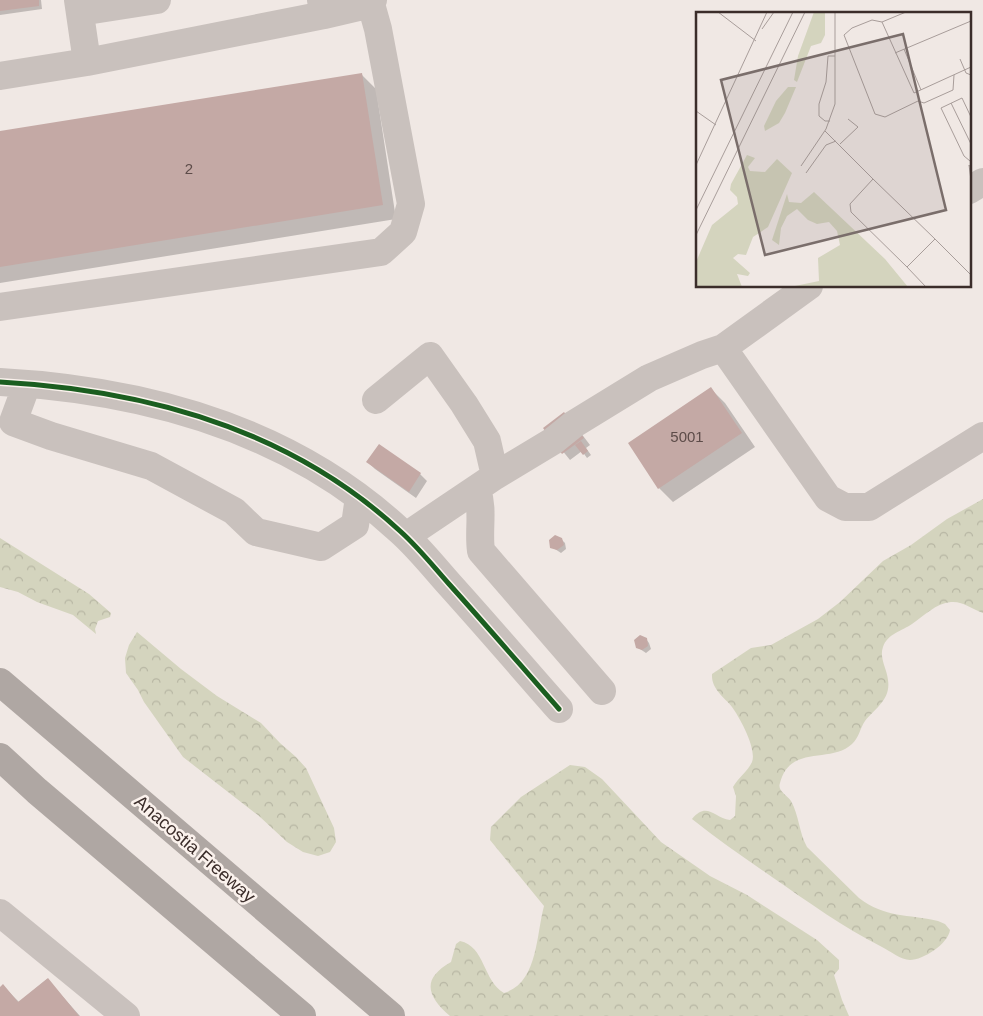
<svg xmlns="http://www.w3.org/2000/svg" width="983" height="1016" font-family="Helvetica,sans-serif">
  <defs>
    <pattern id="forest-crowns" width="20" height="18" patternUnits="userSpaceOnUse" patternTransform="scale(1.25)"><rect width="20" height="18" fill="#d4d4be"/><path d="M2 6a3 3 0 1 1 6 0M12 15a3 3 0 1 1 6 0" fill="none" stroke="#b7b6a3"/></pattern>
  </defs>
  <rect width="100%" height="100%" fill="#f0e8e4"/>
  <path fill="url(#forest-crowns)" d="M 983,499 L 983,613 C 972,609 963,601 951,602 C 936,603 924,616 912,624 C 902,631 887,634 883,647 C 879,658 887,669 888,680 C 891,700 875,708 865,721 C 860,728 859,738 852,744 C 831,764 790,744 780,783 C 777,791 787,795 791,801 C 799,815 799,833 807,847 L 859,898 C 885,918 908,914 938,921 L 945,924 L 950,930 C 948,944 923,960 910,960 C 901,960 890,951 882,947 C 843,927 808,902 772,877 C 745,858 718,840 692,819 C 707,801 714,818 730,820 L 735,816 L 736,796 L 733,787 C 738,778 748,771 752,762 C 757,749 740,718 732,707 C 724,697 711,689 712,674 L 751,648 L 771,645 L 818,619 L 840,602 L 883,561 L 911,545 L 947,519 Z
    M 0,538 L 89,594 L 111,613 L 110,617 L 98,621 L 95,629 L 96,634 L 73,615 L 37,602 L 18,592 L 0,587 Z
    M 137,632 L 181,669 L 217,696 L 261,723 L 280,743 L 296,757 L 306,768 L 334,828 L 336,842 L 330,852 L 318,856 L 303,852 L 287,842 L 259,816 L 183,757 L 144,702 L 138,690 L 126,673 L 125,658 L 129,645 Z
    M 570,765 L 585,767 L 602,779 L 661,842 L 710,876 L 747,895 L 817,940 L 839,960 L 839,969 L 834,975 L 842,1000 L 849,1016 L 450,1016 C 427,996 421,979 451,962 L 456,944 L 460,941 C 485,946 483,981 504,993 C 538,983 536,935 544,906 L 490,840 L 491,827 L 521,797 Z"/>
  <path fill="#0003" d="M 0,0 L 41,0 L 42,9 L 0,15 Z
    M 362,75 L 376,89 L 396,219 L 0,283 L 0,132 Z
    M 711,389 L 725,403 L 755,447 L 673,502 L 659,488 Z
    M 571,420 L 590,445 L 586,448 L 591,455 L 587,458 L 582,451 L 570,460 L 544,428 Z
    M 379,445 L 420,474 L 427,481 L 416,498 L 375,469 L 368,462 Z
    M 561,539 L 565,543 L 566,549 L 561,553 L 552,547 Z
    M 646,639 L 649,643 L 651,649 L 646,653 L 637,647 Z
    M 47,979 L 80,1016 L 0,1016 L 0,989 L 3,986 L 19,1002 Z"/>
  <path fill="#c4a9a5" d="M 0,0 L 39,0 L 39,6 L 0,11 Z
    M 362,73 L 383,205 L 0,267 L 0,131 Z
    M 711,387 L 742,433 L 658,489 L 628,443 Z
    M 564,412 L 584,438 L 562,454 L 543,428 Z
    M 581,441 L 588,451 L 583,455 L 575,445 Z
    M 379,444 L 421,473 L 409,492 L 366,462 Z
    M 555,535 L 562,538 L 564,545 L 557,550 L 550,548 L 549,540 Z
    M 640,635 L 647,638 L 648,646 L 642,650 L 636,648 L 634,640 Z
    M 48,978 L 79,1016 L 0,1016 L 0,987 L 3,984 L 18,1002 Z"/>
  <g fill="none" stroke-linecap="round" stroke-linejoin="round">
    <path stroke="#c9c1bd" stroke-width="28" d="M 78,0 L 87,62
      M 80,12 L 157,0
      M 324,15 L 371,4
      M 0,76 L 87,62 L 324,15 L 321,0
      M 969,190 L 983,182
      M 0,307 L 381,252 L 403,232 L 411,204 L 378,29 L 371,4 L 373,0
      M 723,348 L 809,286
      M 0,382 C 146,390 291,430 400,531 C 418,547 433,566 449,584 C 486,625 522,667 559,709
      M 27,384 L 13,422 L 51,436 L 151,466 L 234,511 L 256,532 L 321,547 L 355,525 L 359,497
      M 376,400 L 430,356 L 464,404 L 487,441 L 495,476
      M 477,490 C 484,510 478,530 481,551 L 602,691
      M 406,536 L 495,476 L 553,441 L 574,424 L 649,378 L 702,355 L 723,348 L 828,498 L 845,507 L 869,507 L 983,436
      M 0,913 L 126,1016"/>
    <path stroke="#afa7a3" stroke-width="28" d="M 0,682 L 391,1016
      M 0,757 L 37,791 L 302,1016"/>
    <defs>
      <path id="cycleway" d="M 0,382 C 146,390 291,430 400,531 C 418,547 433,566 449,584 C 486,625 522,667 559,709"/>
    </defs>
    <use href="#cycleway" stroke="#fbf2ed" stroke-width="8"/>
    <use href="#cycleway" stroke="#1b5e20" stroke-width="5"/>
  </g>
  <g text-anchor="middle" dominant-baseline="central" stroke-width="5" stroke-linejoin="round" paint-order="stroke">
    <g font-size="15" fill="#5d4c49">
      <text x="189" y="168">2</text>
      <text x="687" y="436">5001</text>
    </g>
    <g font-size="18" fill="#3b2d2a" stroke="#fbf2ed">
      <text transform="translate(195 849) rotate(41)">Anacostia Freeway</text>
    </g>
  </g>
  <g transform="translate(696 12)">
    <rect width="275" height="275" fill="#f0e8e4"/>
    <path d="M 118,0 L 129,0 L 129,23 L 125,31 L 115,34 L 101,70 L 98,68 L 102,44 ZM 92,75 L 100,75 L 89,101 L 83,111 L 69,119 L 68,114 L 80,89 ZM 51,143 L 59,146 L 52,155 L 54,159 L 69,160 L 81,147 L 96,161 L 72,215 L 57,225 L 50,243 L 42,242 L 37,246 L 54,261 L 52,264 L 41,262 L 46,275 L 0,275 L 0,250 L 16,213 L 42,192 L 41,185 L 34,178 L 35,172 ZM 118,180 L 189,247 L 212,275 L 94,275 L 123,269 L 122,246 L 144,233 L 141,219 L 133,210 L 121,212 L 112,208 L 101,197 L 91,204 L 85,216 L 83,233 L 76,228 L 91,182 L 93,190 L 105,191 Z" fill="#d4d4be"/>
    <path fill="none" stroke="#a89d9a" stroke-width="1" d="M 22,0 L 60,29M 210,0 L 186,10 L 218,81 L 275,55M 186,10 L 176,8 L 156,16 L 148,23 L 179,102 L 189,105 L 222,89 L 228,91 L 257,78 L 258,63M 66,17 L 78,0M 208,37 L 225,78M 199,41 L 275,9M 264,47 L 270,61 L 275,63M 255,91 L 275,132M 0,99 L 20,113M 134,109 L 129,109 L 123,104 L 123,92 L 130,70 L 132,44 L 139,44M 129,119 L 177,167 L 154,192 L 155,200 L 211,255 L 239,227 L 177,167M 144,132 L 162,115 L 152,107M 274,149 L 268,144 L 245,96 L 266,86 L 275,105M 0,153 L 71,0M 105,154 L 130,117 L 139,92 L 139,0M 275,156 L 273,153 L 275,168M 110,161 L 130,133 L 140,129M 0,198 L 97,0M 0,223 L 109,0M 239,227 L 275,263M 211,255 L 230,275"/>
    <path fill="#7a6e6b" fill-opacity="0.15" stroke="#7a6e6b" stroke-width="2.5" d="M 207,22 L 250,198 L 69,243 L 25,68 Z"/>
    <rect width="275" height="275" fill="none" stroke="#3b2d2a" stroke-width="2.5"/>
  </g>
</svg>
